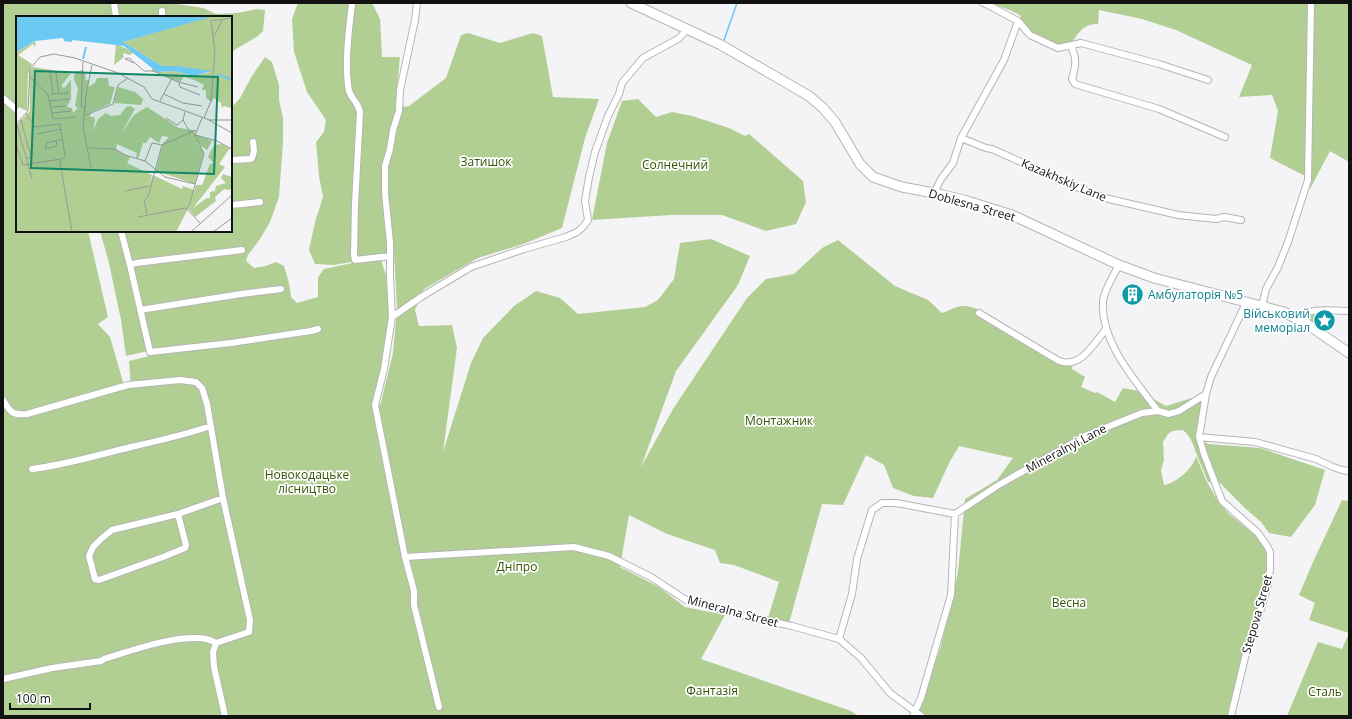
<svg xmlns="http://www.w3.org/2000/svg" width="1352" height="719" font-family="'Open Sans',sans-serif">
  <rect width="100%" height="100%" fill="#f4f4f6"/>
  <path fill="#b1ce93" d="M 3,3 L 171,3 L 203,8 L 216,14 L 237,13 L 257,9 L 265,10 L 263,31 L 258,36 L 231,52 L 231,17 L 17,17 L 17,231 L 88,231 L 108,317 L 98,324 L 110,337 L 125,389 L 131,387 L 129,361 L 153,355 L 123,231 L 231,231 L 231,108 L 240,98 L 252,76 L 265,57 L 272,62 L 279,85 L 279,100 L 283,118 L 283,142 L 279,197 L 270,222 L 260,239 L 248,255 L 246,261 L 254,268 L 266,266 L 276,262 L 284,266 L 289,283 L 291,297 L 297,303 L 318,297 L 318,277 L 324,269 L 352,263 L 381,260 L 386,275 L 389,318 L 383,366 L 375,389 L 380,406 L 393,353 L 397,307 L 394,255 L 333,265 L 315,264 L 309,250 L 315,222 L 323,197 L 319,176 L 316,142 L 324,132 L 326,120 L 307,92 L 294,52 L 292,19 L 298,3 L 372,3 L 380,19 L 382,57 L 400,57 L 395,108 L 409,106 L 446,78 L 461,35 L 468,33 L 500,43 L 533,33 L 542,36 L 553,97 L 599,99 L 585,138 L 562,228 L 526,243 L 478,258 L 424,289 L 415,310 L 419,326 L 452,325 L 457,348 L 443,452 L 471,363 L 483,338 L 514,306 L 536,291 L 560,298 L 578,314 L 645,307 L 658,300 L 674,279 L 680,243 L 711,239 L 750,256 L 738,285 L 676,371 L 641,467 L 673,409 L 747,298 L 766,279 L 794,274 L 822,248 L 838,240 L 895,286 L 928,300 L 942,313 C 949,311 956,306 963,306 C 980,304 1024,337 1039,347 C 1050,353 1060,359 1073,363 L 1072,369 L 1085,377 L 1081,387 L 1095,393 L 1097,392 L 1115,402 L 1123,388 L 1139,391 L 1166,406 L 1192,398 L 1204,404 L 1198,440 L 1209,444 L 1260,448 L 1325,470 L 1315,505 L 1291,537 L 1269,533 L 1261,522 L 1246,509 L 1219,482 L 1208,482 C 1205,473 1200,464 1197,455 C 1193,445 1192,438 1183,430 L 1172,431 L 1168,434 L 1163,442 L 1164,460 L 1161,470 L 1164,485 C 1176,483 1193,469 1196,456 L 1207,482 L 1218,501 L 1229,514 L 1255,535 L 1268,553 L 1265,584 L 1228,716 L 928,716 L 918,711 L 941,646 L 958,572 L 965,499 L 997,480 L 1013,458 L 959,446 L 949,463 L 933,498 L 914,496 L 893,488 L 884,465 L 866,455 L 843,505 L 822,504 L 789,623 L 768,618 L 779,582 L 734,565 L 720,563 L 715,550 L 667,534 L 629,515 L 620,567 L 659,587 L 685,607 L 725,615 L 701,659 L 851,711 L 858,716 L 3,716 Z
    M 989,3 L 1349,3 L 1349,162 L 1330,151 L 1310,189 L 1307,177 L 1270,158 L 1278,111 L 1272,95 L 1239,97 L 1252,65 L 1176,30 L 1142,19 L 1099,10 L 1098,24 C 1083,24 1079,32 1071,44 L 1059,46 L 1032,34 L 1019,21 L 1021,16 C 1012,10 1000,6 989,3 Z
    M 638,99 L 656,117 L 672,112 L 692,116 L 729,128 L 745,136 L 749,134 L 803,181 L 806,202 L 796,224 L 766,231 L 722,215 L 671,215 L 592,220 L 607,143 L 622,101 Z
    M 100,231 L 117,231 L 128,265 L 148,351 L 126,356 L 121,320 L 109,263 Z
    M 1333,313 L 1327,332 L 1304,318 L 1307,314 Z
    M 1342,500 L 1349,501 L 1349,716 L 1287,716 L 1318,642 L 1342,649 L 1349,633 L 1309,620 L 1315,603 L 1299,595 L 1313,562 Z"/>
  <g fill="none" stroke-linecap="round" stroke-linejoin="round">
    <path stroke="#6cc9f2" stroke-width="1.5" d="M 724,40 L 737,3"/>
    <defs>
      <path id="street" d="M 114,3 L 116,17
        M 352,3 C 349,29 344,65 349,91 C 352,100 358,102 360,112 L 355,204 L 354,255 L 355,260 L 390,256
        M 417,3 L 415,20 L 400,90 L 399,111 L 393,130 L 390,149 L 385,166 L 385,193 L 390,243 L 390,276 L 392,317 L 384,369 L 375,405 L 405,557 L 414,591 L 414,605 L 439,707
        M 983,3 L 988,5 L 1018,21 L 1030,35 L 1058,48 L 1081,43 L 1159,64 L 1208,80
        M 162,11 L 162,17
        M 1071,46 C 1077,59 1076,65 1072,79 L 1075,84 L 1159,109 L 1225,137
        M 3,98 L 17,110
        M 961,138 L 986,148 L 992,149 L 1079,188 L 1105,198 L 1178,215 L 1216,219 L 1224,217 L 1241,220
        M 231,160 L 251,159 C 255,154 254,148 253,142
        M 934,193 L 941,179 L 953,163 L 961,138 L 1004,60 L 1018,21
        M 231,205 L 260,202
        M 121,231 L 130,265 L 150,352 L 231,343 L 311,331 L 318,329
        M 130,265 L 136,263 L 242,250
        M 1119,265 C 1114,274 1104,291 1103,301 C 1100,342 1135,380 1158,411
        M 1262,306 L 1266,289 L 1278,267 L 1288,242 L 1308,180 L 1311,3
        M 140,310 L 241,294 L 281,289
        M 979,313 L 1059,361 C 1081,369 1094,343 1106,329
        M 392,317 L 421,297 L 471,267 L 524,249 L 566,237 L 577,232 L 583,227 L 588,220 L 585,201 L 589,177 L 595,152 L 608,116 L 619,94 L 622,83 L 643,58 L 678,39 L 688,29
        M 1296,317 C 1311,307 1331,311 1349,311
        M 3,400 C 11,413 12,415 27,414 L 128,385 L 180,380 L 196,382 L 202,388 L 207,404 L 223,498 L 250,620 L 249,632 L 216,643 L 213,652 L 214,667 L 225,716
        M 1199,437 L 1255,442 L 1316,459 L 1333,467 L 1342,470 L 1349,471
        M 32,469 C 65,465 98,455 131,447 C 158,441 184,435 211,426
        M 178,514 L 186,545 L 185,548 L 163,557 L 99,580 L 95,579 L 89,556 L 93,547 L 101,539 L 112,530 L 178,514 L 223,498
        M 405,557 L 574,547 L 609,556 L 651,577 L 686,600 L 740,615 L 792,626 L 839,639 L 861,658 L 890,693 L 921,716
        M 839,639 L 852,594 L 857,559 L 872,510 L 882,503 L 896,503 L 955,514 L 997,486 L 1085,436 L 1142,413 L 1158,411 L 1169,414 L 1179,411 L 1206,394
        M 3,679 L 52,668 L 101,661 L 104,659 C 130,651 193,628 216,643
        M 913,716 L 921,698 L 951,595 L 955,514
        M 1231,716 L 1248,645 L 1260,612 L 1268,585 L 1270,569 L 1270,552 L 1267,546 L 1258,533 L 1222,501 L 1204,454 L 1199,437 L 1206,394 L 1211,377 L 1246,303"/>
      <path id="secondary" d="M 631,3 L 721,45 L 809,96 L 823,108 L 835,122 L 860,164 L 873,177 L 902,187 L 934,193 L 964,200 L 1012,215 L 1119,265 L 1154,278 L 1284,312 L 1307,324 L 1349,353"/>
    </defs>
    <use href="#street" stroke="#b5b5b7" stroke-width="8"/>
    <use href="#secondary" stroke="#b5b5b7" stroke-width="11"/>
    <use href="#street" stroke="#fff" stroke-width="6"/>
    <use href="#secondary" stroke="#fff" stroke-width="9"/>
  </g>
  <defs>
    <symbol id="building-disc" viewBox="-11 -11 22 22"><circle r="9.5" fill="#0f9aa8" stroke="#fff"/><path d="M-4-6H4V6H1V3H-1V6H-4ZM-2.5-4.3h1.7v1.8h-1.7ZM.8-4.3h1.7v1.8H.8ZM-2.5-1h1.7V.8h-1.7ZM.8-1h1.7V.8H.8Z" fill="#fff"/></symbol>
    <symbol id="sight-disc" viewBox="-11 -11 22 22"><circle r="9.5" fill="#0f9aa8" stroke="#fff"/><path d="M0-6L1.8-2.2L6-1.7L2.9 1.2L3.7 5.4L0 3.3L-3.7 5.4L-2.9 1.2L-6-1.7L-1.8-2.2Z" fill="#fff"/></symbol>
  </defs>
  <g fill-rule="evenodd">
    <use href="#building-disc" x="1120" y="282" width="25" height="25"/>
    <use href="#sight-disc" x="1312" y="308" width="25" height="25"/>
  </g>
  <g text-anchor="middle" dominant-baseline="central" stroke-width="3.5" stroke-linejoin="round" paint-order="stroke">
    <g font-size="12" fill="#355300" stroke="#fff">
      <text x="486" y="161">Затишок</text>
      <text x="675" y="164">Солнечний</text>
      <text x="779" y="420">Монтажник</text>
      <text x="307" y="474">Новокодацьке<tspan x="307" dy="14">лісництво</tspan></text>
      <text x="517" y="566">Дніпро</text>
      <text x="1069" y="602">Весна</text>
      <text x="712" y="690">Фантазія</text>
      <text x="1325" y="691">Сталь</text>
    </g>
    <g font-size="12" fill="#121213" stroke="#fff">
      <text transform="translate(1064 180) rotate(23)">Kazakhskiy Lane</text>
      <text transform="translate(972 205) rotate(16)">Doblesna Street</text>
      <text transform="translate(1066 448) rotate(-28)">Mineralnyi Lane</text>
      <text transform="translate(733 611) rotate(15)">Mineralna Street</text>
      <text transform="translate(1257 614) rotate(-74)">Stepova Street</text>
    </g>
    <g font-size="12" fill="#0d838f" stroke="#fff" text-anchor="start">
      <text x="1148" y="294">Амбулаторія №5</text>
      <text x="1310" y="313" text-anchor="end">Військовий<tspan x="1310" dy="14">меморіал</tspan></text>
    </g>
  </g>
  <g transform="translate(16 16)">
    <rect width="216" height="216" fill="#f4f4f6"/>
    <path d="M 209,0 L 216,2 L 215,92 L 208,90 L 206,92 L 205,87 L 198,82 L 195,86 L 190,82 L 190,74 L 186,74 L 188,69 L 178,64 L 168,61 L 164,66 L 135,55 L 137,52 L 141,56 L 158,55 L 178,60 L 194,56 L 161,50 L 146,50 L 107,26 L 192,1 ZM 20,25 L 19,31 L 17,28 L 2,39 L 16,48 L 12,58 L 11,95 L 3,91 L 0,94 L 0,36 ZM 100,28 L 118,36 L 114,39 L 107,37 L 108,41 L 98,49 ZM 17,51 L 55,57 L 45,70 L 48,72 L 55,64 L 55,83 L 51,91 L 56,92 L 57,97 L 62,92 L 59,90 L 62,73 L 58,63 L 59,56 L 66,54 L 69,57 L 70,64 L 73,64 L 72,71 L 79,67 L 81,62 L 92,62 L 93,70 L 99,71 L 94,88 L 75,96 L 74,101 L 78,101 L 79,104 L 77,115 L 82,103 L 90,97 L 95,100 L 104,99 L 110,91 L 114,90 L 119,93 L 105,118 L 118,99 L 131,91 L 163,112 L 178,114 L 179,118 L 196,125 L 191,134 L 180,126 L 188,136 L 179,168 L 140,155 L 147,127 L 153,121 L 146,120 L 143,127 L 134,121 L 130,127 L 127,127 L 122,143 L 120,142 L 121,137 L 101,128 L 100,134 L 114,141 L 111,147 L 136,159 L 132,170 L 137,159 L 166,173 L 167,170 L 178,174 L 176,185 L 160,216 L 0,216 L 0,109 L 14,95 L 13,56 ZM 102,71 L 119,76 L 127,83 L 125,89 L 98,87 ZM 205,128 L 214,132 L 203,148 L 209,151 L 177,192 L 191,182 L 194,182 L 194,176 L 199,175 L 200,170 L 210,167 L 205,162 L 207,158 L 216,161 L 216,171 L 214,174 L 208,173 L 199,181 L 200,185 L 179,201 L 173,193 L 180,169 L 186,169 L 194,148 L 198,147 L 192,141 L 198,129 Z" fill="#b1ce93"/>
    <path d="M 0,0 L 198,0 L 107,26 L 146,50 L 161,50 L 196,55 L 178,60 L 158,55 L 141,56 L 108,30 L 57,24 L 55,26 L 48,25 L 47,22 L 19,25 L 0,36 Z" fill="#6cc9f2"/>
    <path fill="none" stroke="#6cc9f2" stroke-width="2" d="M 67,43 L 70,31M 201,58 L 216,64"/>
    <path fill="none" stroke="#9a9a9b" stroke-width="1" d="M 197,22 L 207,3M 67,46 L 65,91 L 70,91M 118,47 L 109,43 L 113,42 L 128,55 L 138,55 L 162,66 L 182,71M 34,54 L 37,78M 40,57 L 43,78M 13,60 L 32,79 L 37,103 L 60,101M 163,66 L 164,71 L 184,79M 35,78 L 52,77 L 52,75M 148,78 L 167,87 L 186,90M 34,85 L 53,83M 144,85 L 156,62M 35,91 L 50,90M 169,96 L 167,104 L 174,116M 36,97 L 55,95M 10,98 L 19,111 L 44,108 L 49,140 L 44,146 L 56,216M 70,99 L 97,88 L 102,69 L 112,62M 150,102 L 161,109 L 167,104M 188,102 L 195,85 L 199,36 L 195,5 L 216,2M 5,104 L 15,141 L 10,143M 193,104 L 216,104M 0,108 L 12,95 L 14,53 L 24,41 L 38,38 L 59,42 L 102,57 L 128,71 L 136,83 L 191,103 L 216,117M 1,109 L 16,163M 21,118 L 45,113M 179,119 L 201,125 L 216,133M 40,125 L 41,130 L 29,133 L 31,127 L 46,123M 0,129 L 7,149 L 45,143M 71,132 L 99,133 L 109,139 L 129,145 L 149,161 L 179,168M 129,145 L 136,127 L 146,129 L 180,114M 75,152 L 67,111 L 70,79 L 76,49M 109,175 L 133,170M 172,193 L 188,138 L 179,119 L 186,102M 131,198 L 128,185 L 132,181 L 146,129M 122,201 L 170,192 L 184,207M 175,216 L 216,179M 197,216 L 216,202"/>
    <path fill="#138766" fill-opacity="0.15" stroke="#138766" stroke-width="2" d="M 19,55 L 202,61 L 198,158 L 15,152 Z"/>
    <rect width="216" height="216" fill="none" stroke="#121213" stroke-width="2"/>
  </g>
  <rect width="1352" height="719" fill="none" stroke="#121213" stroke-width="8"/>
  <path d="M10 703v6h80v-6" fill="none" stroke="#121213" stroke-width="2"/>
  <text x="16" y="703" font-size="12" fill="#121213" stroke="#ffffff" stroke-width="3" paint-order="stroke">100 m</text>
</svg>
